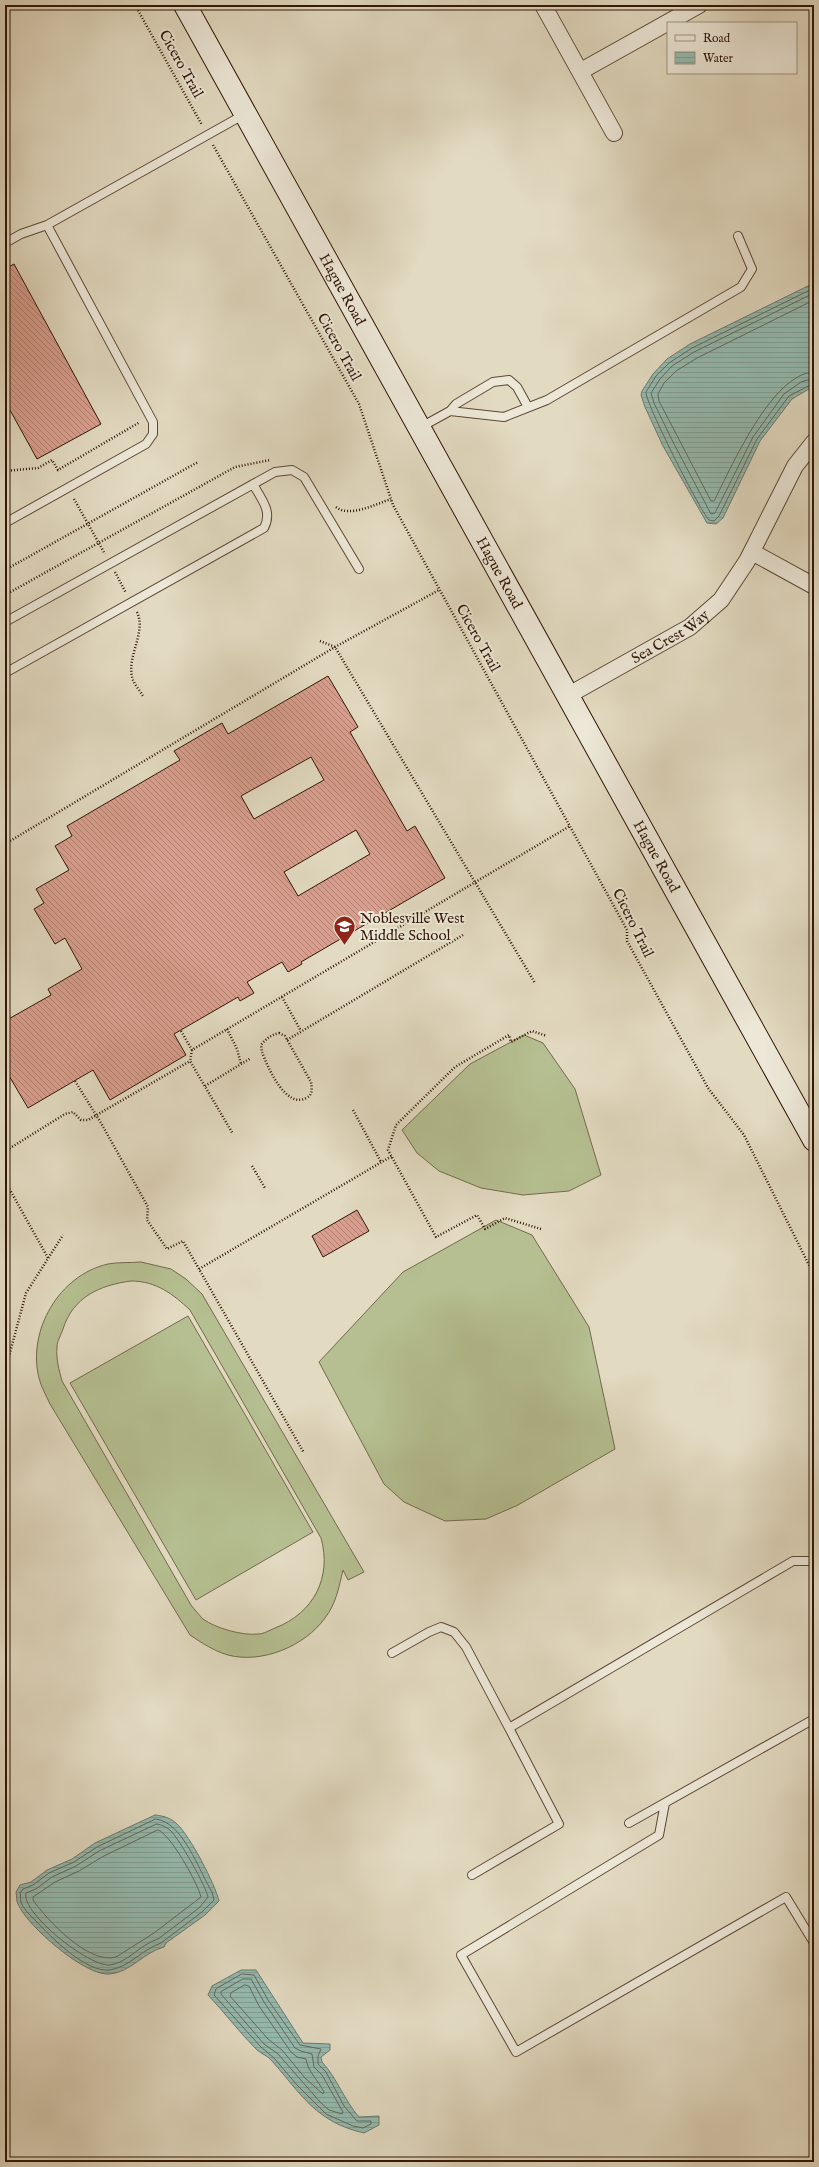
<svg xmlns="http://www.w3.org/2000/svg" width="819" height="2167" font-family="'IM FELL English',serif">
  <defs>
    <pattern id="water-rules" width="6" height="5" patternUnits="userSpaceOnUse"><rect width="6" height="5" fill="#95bbb0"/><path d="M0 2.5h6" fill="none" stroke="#81a096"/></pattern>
    <pattern id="building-back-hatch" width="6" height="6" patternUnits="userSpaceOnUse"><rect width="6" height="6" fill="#da9e8e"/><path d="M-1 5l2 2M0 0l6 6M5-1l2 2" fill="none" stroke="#b18072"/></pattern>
  </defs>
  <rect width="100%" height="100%" fill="#e2dac1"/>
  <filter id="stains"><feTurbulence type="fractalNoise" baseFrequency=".005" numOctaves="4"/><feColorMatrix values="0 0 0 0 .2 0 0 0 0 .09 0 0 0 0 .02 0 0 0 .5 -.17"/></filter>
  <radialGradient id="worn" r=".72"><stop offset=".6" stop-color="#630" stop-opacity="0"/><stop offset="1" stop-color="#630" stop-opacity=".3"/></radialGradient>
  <path fill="#b5bf91" stroke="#736a4c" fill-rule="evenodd" d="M 524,1035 L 543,1043 L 575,1089 L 601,1175 L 569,1191 L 523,1195 L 481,1188 L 439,1171 L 417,1153 L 402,1130 L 470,1064 Z
    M 496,1220 L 532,1235 L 589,1327 L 615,1449 L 518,1505 L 486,1519 L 445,1521 L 404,1502 L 384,1484 L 319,1362 L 403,1272 Z
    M 141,1262 L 171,1269 L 186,1279 L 202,1294 L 364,1572 L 348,1580 L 343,1570 C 339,1587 336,1604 325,1618 C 305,1646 262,1664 228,1655 C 214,1651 202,1643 190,1635 L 50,1404 C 46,1395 41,1387 39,1378 C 27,1331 59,1275 108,1264 C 118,1262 130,1263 141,1262 ZM 131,1281 C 156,1281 173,1294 190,1310 L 321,1538 C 332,1577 314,1613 275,1628 C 270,1630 264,1634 258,1634 C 243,1636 215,1628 203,1619 C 199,1615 195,1610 191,1605 L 62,1381 C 59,1370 56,1359 57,1347 C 57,1341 61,1335 63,1329 C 73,1297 100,1285 131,1281 Z
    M 188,1316 L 313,1532 L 196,1600 L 70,1383 Z"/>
  <path fill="url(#water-rules)" stroke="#6d796c" d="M 814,283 L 814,386 L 792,399 L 760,441 L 723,518 L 716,524 L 707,523 L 663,446 L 645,407 L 641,395 L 642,391 L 653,374 L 667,359 L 690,344 Z
    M 155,1815 C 164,1816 171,1818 177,1824 C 190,1836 215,1884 219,1901 L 205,1915 L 166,1943 L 164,1947 C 144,1952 131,1972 110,1974 C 86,1977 27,1926 18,1904 C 16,1901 17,1896 16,1892 L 20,1885 L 31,1882 L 47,1870 L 72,1859 L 95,1843 Z
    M 241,1970 L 256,1970 L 303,2043 L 330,2044 L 330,2050 L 321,2057 L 322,2062 C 337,2078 344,2100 359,2117 L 379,2116 L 379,2125 L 364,2133 C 316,2122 302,2095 272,2061 C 268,2056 262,2054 257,2050 C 240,2033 225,2013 208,1995 L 212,1986 Z"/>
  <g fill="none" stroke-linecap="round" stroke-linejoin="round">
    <path stroke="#63685b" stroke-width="1" d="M 814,288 L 692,348 L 669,363 L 656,376 L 646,392 C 645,402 699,509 709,520 L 714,521 L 719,516 L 757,439 L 789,396 L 814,383
      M 814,293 L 694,352 L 672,366 L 660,379 L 651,393 L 654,403 L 673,442 L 711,514 L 715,513 L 753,437 L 784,394 L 801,382 L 814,378
      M 814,300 L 697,358 L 676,371 L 664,383 L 658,394 L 659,401 L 711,501 L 714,501 C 731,468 772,373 814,372
      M 156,1819 C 183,1822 199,1871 212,1892 L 214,1900 L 202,1912 L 161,1943 C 143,1949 129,1967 110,1970 C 86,1973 51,1937 36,1921 C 31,1916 23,1909 21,1902 C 20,1899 21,1895 20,1893 L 23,1889 L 33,1885 L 49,1873 L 74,1862 L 97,1847 Z
      M 157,1824 C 162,1825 167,1827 171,1831 C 179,1839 206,1886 208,1897 L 199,1908 L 158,1939 C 141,1944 127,1963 110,1965 C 89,1967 21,1913 26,1893 L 36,1889 L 52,1877 L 76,1866 L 99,1851 Z
      M 158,1830 C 170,1833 198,1884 201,1897 L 154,1933 L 116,1957 C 89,1965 47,1920 33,1900 L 33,1897 L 55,1882 L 79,1871 L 102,1857 Z
      M 242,1974 L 254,1975 L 268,2000 L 300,2045 L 321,2049 L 318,2056 L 318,2064 L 326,2072 L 344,2106 L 357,2121 L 371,2121 L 371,2124 L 363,2128 L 353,2126 L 326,2114 L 297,2085 L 274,2058 L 261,2047 L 214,1995 L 216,1989 Z
      M 243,1979 L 251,1979 L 264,2002 L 295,2048 L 301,2051 L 312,2054 L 314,2067 L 322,2075 L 343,2112 L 342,2114 L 329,2110 L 321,2103 L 278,2054 L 264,2044 L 221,1994 L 221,1992 Z
      M 245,1985 L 249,1986 L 259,2006 L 291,2052 L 297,2057 L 306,2059 C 308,2072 318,2080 324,2092 L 323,2094 L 305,2078 L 282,2050 L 268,2039 L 230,1996 L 231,1993 Z"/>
  </g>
  <path fill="url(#building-back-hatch)" stroke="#311606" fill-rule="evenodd" d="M 14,264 L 101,424 L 37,459 L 5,401 L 5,269 Z
    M 328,676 L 358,727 L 350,732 L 407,831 L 415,826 L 445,878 L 301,962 L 302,964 L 288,972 L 282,962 L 247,982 L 254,993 L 240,1001 L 238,997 L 174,1034 L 186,1055 L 110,1100 L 93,1070 L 28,1108 L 5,1069 L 5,1021 L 51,995 L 48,989 L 82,969 L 65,938 L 55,944 L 34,909 L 44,903 L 36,889 L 69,870 L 55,846 L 72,836 L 67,826 L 180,760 L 174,751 L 222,723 L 228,734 ZM 311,757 L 324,780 L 254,819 L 241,796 ZM 356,830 L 370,854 L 298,896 L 284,872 Z
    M 357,1210 L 369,1231 L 323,1257 L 312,1236 Z"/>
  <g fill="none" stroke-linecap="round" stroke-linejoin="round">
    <defs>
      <path id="lane" d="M 5,243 L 21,234 L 47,225 L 245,114
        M 450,411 L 456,404 L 493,382 L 509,380 L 517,387 L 528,407
        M 421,427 L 450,411 L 504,417 L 547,400 L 741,287 L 752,269 L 738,236
        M 5,523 L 146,444 L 153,434 L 153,422 L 47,225
        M 5,622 L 275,472 L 292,470 L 304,477 L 359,569
        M 5,673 L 264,528 C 273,511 261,499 253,484
        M 392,1653 L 429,1632 L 441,1627 L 454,1632 L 466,1647 L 509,1728
        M 665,1803 L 659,1835 L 461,1955 L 516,2052 L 786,1897 L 814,1943
        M 629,1823 L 814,1719
        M 472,1875 L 559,1824 L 509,1728 L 793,1561 L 814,1561"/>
      <g id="street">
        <path d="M 543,5 L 614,133"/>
        <path d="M 581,71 L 699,5"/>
        <path d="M 752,552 L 814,586"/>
        <path id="s1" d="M 567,696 L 690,627 L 721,600 L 747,561 L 795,466 L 814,442"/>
      </g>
      <g id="secondary">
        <path id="s2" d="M 185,5 L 814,1140"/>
      </g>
    </defs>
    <use href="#lane" stroke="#5d4735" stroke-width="10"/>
    <use href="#street" stroke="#5d4735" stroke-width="18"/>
    <use href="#secondary" stroke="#311606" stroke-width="24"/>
    <path stroke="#311606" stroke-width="2.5" stroke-dasharray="1 2" stroke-linecap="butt" d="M 135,5 L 202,125
      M 213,145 L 359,404 L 393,505 L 627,930 L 627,941 L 708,1088 L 744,1135 L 814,1275
      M 5,471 L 38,468 L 52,460 L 58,470 L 140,422
      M 74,499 L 105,554
      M 336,507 C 349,518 376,504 391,499
      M 5,570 L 198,462
      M 115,572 L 126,593
      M 5,595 L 235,467 L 270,460
      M 137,612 C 147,633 125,658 133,680 C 135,685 140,691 143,696
      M 320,641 L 335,647 L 535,983
      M 5,844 L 335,647 L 439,590
      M 282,997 L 301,1031
      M 227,1029 L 237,1049 L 241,1064
      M 181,1031 L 192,1050 L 570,826
      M 279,1033 L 285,1036 L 311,1082 C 312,1089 313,1095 306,1098 C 286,1109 268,1068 262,1052 L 261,1045 C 267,1038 271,1035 279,1033 Z
      M 287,1040 L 463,935
      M 192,1050 L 190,1061 L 233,1134
      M 75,1081 L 101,1123 L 148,1207 L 147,1220 L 167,1249 L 183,1241 L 304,1453
      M 205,1086 L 251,1058
      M 353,1110 L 381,1162
      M 7,1150 L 65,1114 L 73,1112 L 81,1120 L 88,1120 L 190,1061
      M 252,1166 L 265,1188
      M 5,1181 L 48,1258
      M 541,1229 L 505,1218 L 485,1229 L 477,1215 L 436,1237 L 388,1150 L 396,1125 L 455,1067 L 509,1035 L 511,1042 L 532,1031 L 547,1036
      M 199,1269 L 392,1156
      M 8,1360 L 26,1293 L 63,1235"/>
    <use href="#lane" stroke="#ece7d7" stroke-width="8"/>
    <use href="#street" stroke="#ece7d7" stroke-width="16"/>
    <use href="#secondary" stroke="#ece7d7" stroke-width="22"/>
  </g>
  <defs>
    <symbol id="school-pin" viewBox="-11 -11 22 30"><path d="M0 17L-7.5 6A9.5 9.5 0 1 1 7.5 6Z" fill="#8f2418" stroke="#ece7d7"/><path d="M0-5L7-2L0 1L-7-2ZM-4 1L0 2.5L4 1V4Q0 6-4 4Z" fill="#fff"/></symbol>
  </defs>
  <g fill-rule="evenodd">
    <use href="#school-pin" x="332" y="914" width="25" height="34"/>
  </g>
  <g text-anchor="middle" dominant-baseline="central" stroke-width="4" stroke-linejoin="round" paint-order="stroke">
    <g font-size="15" fill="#311606" stroke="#ece7d7">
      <text transform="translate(181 64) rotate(61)">Cicero Trail</text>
      <text stroke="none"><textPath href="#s2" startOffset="325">Hague Road</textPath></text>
      <text transform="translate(339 347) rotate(61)">Cicero Trail</text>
      <text stroke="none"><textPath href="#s2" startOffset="649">Hague Road</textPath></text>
      <text stroke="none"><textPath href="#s1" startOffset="119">Sea Crest Way</textPath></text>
      <text transform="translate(478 638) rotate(61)">Cicero Trail</text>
      <text stroke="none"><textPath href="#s2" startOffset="973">Hague Road</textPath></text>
      <text transform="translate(633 923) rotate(64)">Cicero Trail</text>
    </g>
    <g font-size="15" fill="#311606" stroke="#ece7d7" text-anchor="start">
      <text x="360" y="918">Noblesville West<tspan x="360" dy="17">Middle School</tspan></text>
    </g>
  </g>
  <rect width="819" height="2167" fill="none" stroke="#e2dac1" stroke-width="20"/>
  <rect x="6" y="6" width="807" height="2155" fill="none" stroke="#311606" stroke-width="2"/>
  <rect x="10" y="10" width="799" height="2147" fill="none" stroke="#311606"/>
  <rect x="667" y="22" width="130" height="52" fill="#ece7d7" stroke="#a19383"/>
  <rect x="675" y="35" width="20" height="6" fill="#ece7d7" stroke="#a19383"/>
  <text x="703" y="42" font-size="12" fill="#311606">Road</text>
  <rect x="675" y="52" width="20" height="12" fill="url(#water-rules)" stroke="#a19383"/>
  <text x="703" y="62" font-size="12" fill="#311606">Water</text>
  <rect width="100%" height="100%" filter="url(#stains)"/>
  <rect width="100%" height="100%" fill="url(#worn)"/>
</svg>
